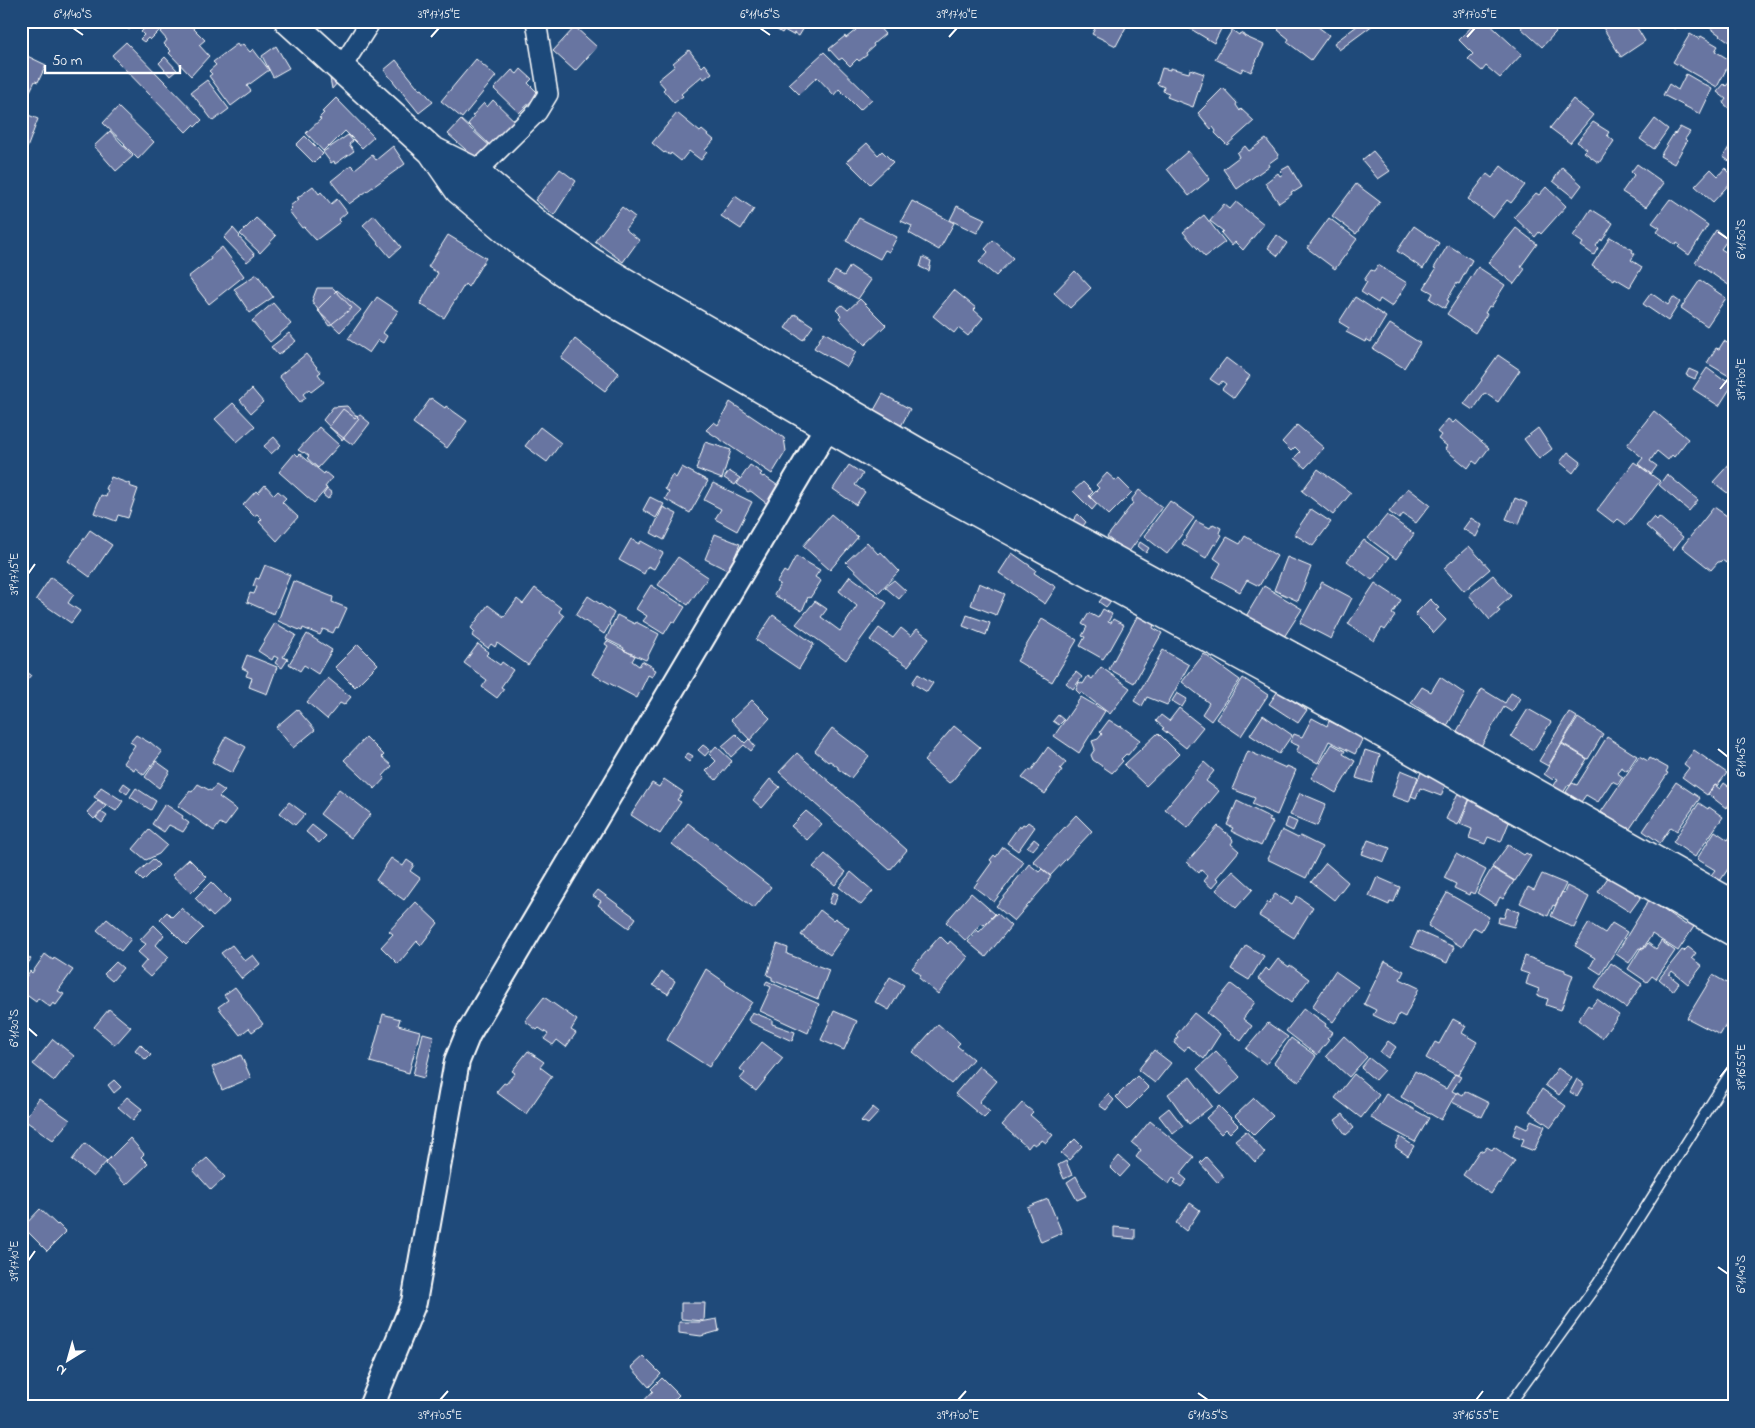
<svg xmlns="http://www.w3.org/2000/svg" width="1755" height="1428" font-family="'Indie Flower',sans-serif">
  <rect width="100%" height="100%" fill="#1f4a7a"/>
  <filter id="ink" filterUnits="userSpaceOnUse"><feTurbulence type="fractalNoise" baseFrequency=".02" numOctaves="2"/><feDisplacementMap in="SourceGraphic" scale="10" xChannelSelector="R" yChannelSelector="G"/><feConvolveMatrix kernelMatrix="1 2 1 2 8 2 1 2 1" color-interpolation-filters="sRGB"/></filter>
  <g filter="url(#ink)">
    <path fill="#6875a1" stroke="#fff" d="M 125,21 L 138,21 L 129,30 L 123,23 Z
      M 152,21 L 161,29 L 150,40 L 148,38 L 144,42 L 140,39 L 144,35 L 141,32 Z
      M 171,21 L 183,21 L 186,24 L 187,22 L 205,40 L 199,45 L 209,56 L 191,76 L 169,53 L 171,51 L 164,44 L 167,40 L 160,32 Z
      M 763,21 L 808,21 L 799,36 L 794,33 L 793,35 L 784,30 L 782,33 Z
      M 862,21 L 869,21 L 873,27 L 876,24 L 885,34 L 873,44 L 874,46 L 866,53 L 867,55 L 859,61 L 857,59 L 850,66 L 842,58 L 839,60 L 829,49 L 845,36 L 846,38 L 856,30 L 854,28 Z
      M 1099,21 L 1134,21 L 1131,27 L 1127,25 L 1116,46 L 1092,34 Z
      M 1169,21 L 1183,21 L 1180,27 Z
      M 1193,21 L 1225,21 L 1214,43 L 1189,28 Z
      M 1245,21 L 1260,21 L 1258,27 Z
      M 1286,21 L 1310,21 L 1329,35 L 1311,60 L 1287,42 L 1289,39 L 1278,30 Z
      M 1356,21 L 1377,22 L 1339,50 L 1334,43 L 1357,26 L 1355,22 Z
      M 1477,21 L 1486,21 L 1522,54 L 1500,78 L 1486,66 L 1482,71 L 1468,59 L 1473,54 L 1459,40 Z
      M 1527,21 L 1566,21 L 1542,47 L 1521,28 Z
      M 1599,21 L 1633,21 L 1645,41 L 1621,57 Z
      M 1663,21 L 1680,21 L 1675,29 Z
      M 1715,21 L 1734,21 L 1734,45 L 1710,28 Z
      M 575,27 L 597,47 L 575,71 L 553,51 Z
      M 1232,30 L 1239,35 L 1240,33 L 1244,35 L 1244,36 L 1264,45 L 1251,72 L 1243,68 L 1241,72 L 1215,59 Z
      M 1690,34 L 1699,39 L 1701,36 L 1718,46 L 1715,51 L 1728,59 L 1734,51 L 1734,65 L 1730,62 L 1717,87 L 1673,62 Z
      M 126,42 L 202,120 L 195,127 L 193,125 L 186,132 L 116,60 L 112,55 Z
      M 237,44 L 239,47 L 243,44 L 250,52 L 253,49 L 269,70 L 247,86 L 251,91 L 231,106 L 209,76 L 212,74 L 209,71 L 216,65 L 213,62 Z
      M 276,46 L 289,68 L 273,77 L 262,56 Z
      M 689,50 L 702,67 L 705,64 L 712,73 L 704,79 L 702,76 L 681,94 L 683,96 L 674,103 L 663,90 L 665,88 L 658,80 L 675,66 L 673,63 Z
      M 824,52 L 872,99 L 860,110 L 839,89 L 834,95 L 817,77 L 799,94 L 789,84 Z
      M 21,53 L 46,65 L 38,82 L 35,81 L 30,91 L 21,86 Z
      M 165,57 L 177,70 L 170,76 L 159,63 Z
      M 476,59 L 496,76 L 462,118 L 441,101 Z
      M 396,60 L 420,90 L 422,89 L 433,102 L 419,113 L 384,70 Z
      M 1162,68 L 1170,70 L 1170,68 L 1189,73 L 1190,69 L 1204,74 L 1193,107 L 1167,97 L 1169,93 L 1163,91 L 1164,87 L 1157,84 Z
      M 521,69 L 532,79 L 528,83 L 539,94 L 519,113 L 494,89 L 512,70 L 517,74 Z
      M 329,73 L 338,82 L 332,89 Z
      M 1686,74 L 1712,89 L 1700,114 L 1663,95 L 1669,84 L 1678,90 Z
      M 1734,77 L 1734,109 L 1732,111 L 1723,103 L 1726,99 L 1717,92 L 1724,84 L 1726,86 Z
      M 207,80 L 229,109 L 213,121 L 191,92 Z
      M 1223,88 L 1237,103 L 1236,105 L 1240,111 L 1241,109 L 1254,121 L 1227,145 L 1215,133 L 1216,131 L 1213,127 L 1211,129 L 1198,113 Z
      M 336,98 L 374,137 L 362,148 L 345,131 L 329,147 L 328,146 L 323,151 L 306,133 L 321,119 L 319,118 L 324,113 L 322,112 Z
      M 1573,99 L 1593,115 L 1570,143 L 1550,128 Z
      M 493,100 L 520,126 L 492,147 L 468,124 L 474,117 L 472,116 L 484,103 L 487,107 Z
      M 118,107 L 154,142 L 138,159 L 124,145 L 125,144 L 103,123 Z
      M 21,112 L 38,119 L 27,148 L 21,146 Z
      M 677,113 L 700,132 L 702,130 L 714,140 L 705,150 L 707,152 L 701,160 L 689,151 L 681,161 L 671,153 L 670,155 L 665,152 L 664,153 L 652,143 Z
      M 1655,119 L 1668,129 L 1654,149 L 1640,139 Z
      M 461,120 L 492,148 L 482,164 L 448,134 Z
      M 1593,122 L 1609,132 L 1607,135 L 1614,141 L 1599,163 L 1584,152 L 1587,149 L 1577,142 Z
      M 1680,127 L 1690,132 L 1685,139 L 1687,141 L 1674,164 L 1660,156 L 1674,133 L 1675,134 Z
      M 110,131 L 133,156 L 116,171 L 94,146 Z
      M 348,135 L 353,141 L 349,144 L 354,151 L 335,164 L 334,161 L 331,163 L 323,152 Z
      M 305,136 L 323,154 L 314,163 L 296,145 Z
      M 1266,139 L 1279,156 L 1268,164 L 1269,166 L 1237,189 L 1223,169 L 1239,157 L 1237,153 L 1245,146 L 1249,151 Z
      M 1734,139 L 1734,164 L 1723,157 Z
      M 867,143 L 878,155 L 882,151 L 893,162 L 870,184 L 847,161 Z
      M 393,146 L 405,164 L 349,204 L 331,181 L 351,165 L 355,169 L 372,155 L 376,160 Z
      M 1188,151 L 1210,179 L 1189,196 L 1167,169 Z
      M 1373,151 L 1390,171 L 1378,179 L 1362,160 Z
      M 1637,164 L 1664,183 L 1646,207 L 1622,192 L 1634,175 L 1631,172 Z
      M 1289,166 L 1302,187 L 1294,192 L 1293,191 L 1291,192 L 1292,194 L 1279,203 L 1265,183 L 1278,173 L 1280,176 L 1283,174 L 1280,171 Z
      M 1501,166 L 1525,185 L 1511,203 L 1507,200 L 1493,218 L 1468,199 L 1487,174 L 1492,178 Z
      M 1562,167 L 1582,185 L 1573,197 L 1553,181 Z
      M 1725,168 L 1734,177 L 1734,179 L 1713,202 L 1695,186 L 1711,169 L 1718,176 Z
      M 560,169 L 576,181 L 554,215 L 535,200 Z
      M 1356,184 L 1380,202 L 1356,234 L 1332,216 Z
      M 313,186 L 319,194 L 321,192 L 331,204 L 337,199 L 347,212 L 338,220 L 340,222 L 316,240 L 304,227 L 302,228 L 289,211 L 292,208 L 290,206 L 299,199 L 297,198 Z
      M 1546,187 L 1566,206 L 1541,234 L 1539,232 L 1535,237 L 1514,217 L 1536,193 L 1539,195 Z
      M 735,196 L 754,209 L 741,229 L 721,216 Z
      M 1670,199 L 1708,225 L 1689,255 L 1678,247 L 1680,245 L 1677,243 L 1676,245 L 1657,232 L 1660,228 L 1652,223 Z
      M 912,201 L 954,223 L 939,250 L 909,233 L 912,226 L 901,221 Z
      M 1236,202 L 1264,224 L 1243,250 L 1235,242 L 1232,246 L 1221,233 L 1223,231 L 1210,221 L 1224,204 L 1230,209 Z
      M 957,206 L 985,219 L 977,233 L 950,220 Z
      M 622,207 L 635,217 L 625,229 L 639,240 L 623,262 L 595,241 Z
      M 1591,209 L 1613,223 L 1602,241 L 1601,239 L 1596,246 L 1598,248 L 1594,255 L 1581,246 L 1583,243 L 1573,236 Z
      M 374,215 L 401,247 L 390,257 L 363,225 Z
      M 1204,215 L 1225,242 L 1205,257 L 1183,232 Z
      M 256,218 L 276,236 L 260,253 L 240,234 Z
      M 859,218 L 897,237 L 889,252 L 885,250 L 880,259 L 846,241 Z
      M 1329,218 L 1357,239 L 1335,269 L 1307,248 Z
      M 1414,226 L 1439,243 L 1423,269 L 1397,251 Z
      M 233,228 L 240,236 L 239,237 L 255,255 L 247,262 L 224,238 Z
      M 1516,228 L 1537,244 L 1521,266 L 1525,269 L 1514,284 L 1488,263 Z
      M 1716,230 L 1728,239 L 1721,249 L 1734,257 L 1734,261 L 1730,268 L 1734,271 L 1734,284 L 1731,284 L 1730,286 L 1695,262 Z
      M 448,235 L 486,258 L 468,287 L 465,284 L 444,318 L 420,304 L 438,273 L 428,267 Z
      M 1277,235 L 1287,243 L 1278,256 L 1268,248 Z
      M 1610,237 L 1633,250 L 1632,252 L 1635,254 L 1631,260 L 1642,267 L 1630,287 L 1615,278 L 1614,280 L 1592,266 Z
      M 993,240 L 1013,258 L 996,276 L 979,262 L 988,252 L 985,249 Z
      M 1448,245 L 1472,260 L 1459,284 L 1457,283 L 1447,300 L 1449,301 L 1445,308 L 1430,299 L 1433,293 L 1424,288 L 1436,269 L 1434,268 Z
      M 222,247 L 244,276 L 209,304 L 188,277 L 211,259 L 210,257 Z
      M 923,257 L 931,261 L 929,271 L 920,267 Z
      M 1378,265 L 1407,283 L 1392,307 L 1380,299 L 1378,303 L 1361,292 L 1367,282 L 1364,280 L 1371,270 L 1374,271 Z
      M 850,266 L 871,280 L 858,299 L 828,282 L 835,271 L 844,276 Z
      M 1478,267 L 1505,285 L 1491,307 L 1489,306 L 1485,313 L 1487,314 L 1475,333 L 1447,314 Z
      M 1075,271 L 1091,288 L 1070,308 L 1054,293 Z
      M 257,274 L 273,297 L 250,313 L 234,289 Z
      M 1700,280 L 1726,298 L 1707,326 L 1681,308 Z
      M 317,288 L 333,288 L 352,308 L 329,326 L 312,301 Z
      M 337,290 L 361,310 L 340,332 L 317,310 Z
      M 954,290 L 976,308 L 974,310 L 983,318 L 968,336 L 958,328 L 954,333 L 933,316 Z
      M 1651,293 L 1668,305 L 1673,297 L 1680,302 L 1668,321 L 1643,304 Z
      M 377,297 L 398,311 L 383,333 L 387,336 L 383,343 L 378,340 L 369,353 L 348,339 Z
      M 1355,297 L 1386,317 L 1371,342 L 1366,339 L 1365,342 L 1346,332 L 1349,328 L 1339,322 Z
      M 860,299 L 886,325 L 865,345 L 839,318 L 841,315 L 836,310 L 842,305 L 848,310 Z
      M 273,303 L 291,324 L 270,342 L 252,321 Z
      M 795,314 L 813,326 L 803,340 L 785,328 Z
      M 1390,324 L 1420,343 L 1404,368 L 1373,349 Z
      M 824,332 L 856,352 L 847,367 L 814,348 Z
      M 289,333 L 296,341 L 278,355 L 271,347 Z
      M 575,339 L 619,373 L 605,391 L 561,358 Z
      M 1724,341 L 1734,347 L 1734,379 L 1707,363 L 1716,348 L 1719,349 Z
      M 306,354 L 321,372 L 318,374 L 324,382 L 311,392 L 309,389 L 303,394 L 306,398 L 300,402 L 279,376 Z
      M 1498,355 L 1520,370 L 1498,402 L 1485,393 L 1473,410 L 1464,404 L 1482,380 L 1481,379 Z
      M 1226,358 L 1250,376 L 1234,398 L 1222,389 L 1226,384 L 1222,381 L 1219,385 L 1210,379 Z
      M 1707,368 L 1722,379 L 1723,378 L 1733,384 L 1719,406 L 1693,389 Z
      M 1689,369 L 1698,373 L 1695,379 L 1686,375 Z
      M 252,389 L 263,402 L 251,413 L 240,400 Z
      M 883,394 L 910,409 L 900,428 L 873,412 Z
      M 431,398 L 445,408 L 446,406 L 467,421 L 447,448 L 413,423 Z
      M 730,402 L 784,438 L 786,451 L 772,474 L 706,430 L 714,422 L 718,425 Z
      M 233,403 L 255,426 L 237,442 L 215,419 Z
      M 347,406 L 359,419 L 342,440 L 323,420 L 333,407 Z
      M 343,409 L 355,418 L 359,414 L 370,423 L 353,445 L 329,427 Z
      M 1654,411 L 1688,439 L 1674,457 L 1672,455 L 1668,460 L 1657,451 L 1650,461 L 1657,466 L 1651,474 L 1638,464 L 1643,458 L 1627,445 Z
      M 1448,419 L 1453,423 L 1456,420 L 1489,448 L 1477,464 L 1473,461 L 1468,468 L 1445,449 L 1447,446 L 1438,439 L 1441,435 L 1437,432 Z
      M 1297,425 L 1324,448 L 1305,468 L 1294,458 L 1300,452 L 1295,447 L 1291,451 L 1282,442 Z
      M 319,427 L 339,445 L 318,468 L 307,458 L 309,456 L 304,452 L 303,453 L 298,450 Z
      M 540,427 L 561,443 L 547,462 L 525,446 Z
      M 1538,428 L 1552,449 L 1539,459 L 1524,439 Z
      M 274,437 L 281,445 L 271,454 L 264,446 Z
      M 705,442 L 731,450 L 722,479 L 696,469 Z
      M 1568,452 L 1581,462 L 1573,473 L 1560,462 Z
      M 295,453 L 298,456 L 300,454 L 324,474 L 325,472 L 332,478 L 325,487 L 327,488 L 314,503 L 279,472 Z
      M 1732,461 L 1734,463 L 1734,498 L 1713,482 Z
      M 1634,462 L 1660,481 L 1626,525 L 1618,519 L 1614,523 L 1597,510 Z
      M 750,465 L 762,473 L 760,475 L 763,477 L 764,476 L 784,490 L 771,507 L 752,492 L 750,491 L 748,492 L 737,484 Z
      M 849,465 L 863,474 L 855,485 L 865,492 L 856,505 L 833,489 Z
      M 682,467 L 708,481 L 690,513 L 665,499 L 669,492 L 665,489 L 672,475 L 676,478 Z
      M 1318,469 L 1351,493 L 1333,515 L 1302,491 Z
      M 729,471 L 740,478 L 735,485 L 724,478 Z
      M 1107,473 L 1116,481 L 1119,479 L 1132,492 L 1109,515 L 1090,497 L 1099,488 L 1096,485 Z
      M 1667,474 L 1698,500 L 1689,511 L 1659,485 Z
      M 111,477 L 130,484 L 129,486 L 138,489 L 128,518 L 118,515 L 116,521 L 94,513 L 101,495 L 106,497 L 108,490 L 106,489 Z
      M 1083,482 L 1093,492 L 1089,496 L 1097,504 L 1092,510 L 1073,491 Z
      M 713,483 L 752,502 L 737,531 L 715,519 L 721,509 L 704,500 Z
      M 265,485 L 274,495 L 278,491 L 286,498 L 282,502 L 298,517 L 277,541 L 259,522 L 262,519 L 257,514 L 254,516 L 243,505 L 256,491 L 258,493 Z
      M 1408,488 L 1430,505 L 1416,523 L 1403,514 L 1399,519 L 1389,512 Z
      M 327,489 L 332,493 L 328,499 L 323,495 Z
      M 1139,490 L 1162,507 L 1128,553 L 1107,537 L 1133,503 L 1132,499 Z
      M 650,497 L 664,504 L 656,518 L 643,510 Z
      M 1515,498 L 1527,503 L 1519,524 L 1506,519 Z
      M 1170,501 L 1194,518 L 1167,554 L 1144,536 Z
      M 663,507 L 677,514 L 664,540 L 651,533 Z
      M 1714,507 L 1730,518 L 1731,516 L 1734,518 L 1734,552 L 1726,563 L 1722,560 L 1720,562 L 1718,562 L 1711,570 L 1682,547 Z
      M 1311,509 L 1331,522 L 1313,546 L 1294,534 Z
      M 831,514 L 858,537 L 830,570 L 803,546 Z
      M 1078,514 L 1086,522 L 1080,530 L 1071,523 Z
      M 1387,515 L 1414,534 L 1396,559 L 1368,538 Z
      M 1654,517 L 1657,520 L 1659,517 L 1683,537 L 1673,550 L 1646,526 Z
      M 1471,518 L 1482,525 L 1476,537 L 1463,529 Z
      M 1196,521 L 1210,528 L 1213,524 L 1221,528 L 1219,533 L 1222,535 L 1216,545 L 1214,544 L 1206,558 L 1182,544 Z
      M 90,530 L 112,545 L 90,577 L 68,561 Z
      M 715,534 L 740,544 L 729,571 L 705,559 Z
      M 1245,536 L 1277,556 L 1259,586 L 1247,580 L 1240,592 L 1213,577 L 1221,563 L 1214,558 L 1227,537 L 1240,544 Z
      M 631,539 L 639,544 L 641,541 L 663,553 L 654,569 L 648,566 L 644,574 L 619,560 Z
      M 1364,540 L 1389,558 L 1372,580 L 1347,561 Z
      M 867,542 L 878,554 L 881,552 L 899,571 L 878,593 L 846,562 Z
      M 1140,542 L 1149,548 L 1146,553 L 1138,546 Z
      M 1469,546 L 1490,569 L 1464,591 L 1444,568 Z
      M 1012,553 L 1036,570 L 1034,573 L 1056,587 L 1045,604 L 999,573 Z
      M 796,556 L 820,570 L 815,577 L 821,581 L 810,598 L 808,597 L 802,611 L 774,595 L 780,584 L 777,582 L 784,571 L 787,573 Z
      M 678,557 L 708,577 L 688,605 L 658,585 Z
      M 1287,557 L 1311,567 L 1298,601 L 1274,590 Z
      M 265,565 L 290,575 L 274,614 L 247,602 L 250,593 L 254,594 L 257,587 L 253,586 L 256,578 L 259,579 Z
      M 1493,575 L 1511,596 L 1497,609 L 1500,611 L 1490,620 L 1469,595 Z
      M 850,576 L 887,603 L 846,660 L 796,624 L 815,601 L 827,609 L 821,617 L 840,631 L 857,606 L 839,591 Z
      M 51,577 L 74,594 L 68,603 L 80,611 L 71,623 L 36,599 Z
      M 894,580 L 906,591 L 899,599 L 885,587 Z
      M 293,581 L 333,597 L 332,602 L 347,608 L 338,628 L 336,627 L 333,633 L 323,629 L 320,635 L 303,628 L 302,631 L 278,621 Z
      M 1322,582 L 1352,598 L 1331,639 L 1300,623 Z
      M 979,583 L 1005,594 L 996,615 L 971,605 Z
      M 1375,583 L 1401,600 L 1392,614 L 1395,616 L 1385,630 L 1382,628 L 1374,641 L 1348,624 Z
      M 651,585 L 685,607 L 675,623 L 672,621 L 664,634 L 643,621 L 647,616 L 636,609 Z
      M 1264,586 L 1302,609 L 1284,637 L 1245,618 Z
      M 535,588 L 561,608 L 559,612 L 564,616 L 528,665 L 497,643 L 495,647 L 491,644 L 488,648 L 472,636 L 475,632 L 471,628 L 488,605 L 504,617 L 517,599 L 523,604 Z
      M 588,596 L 614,613 L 609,623 L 610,624 L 604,634 L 576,615 Z
      M 1104,596 L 1111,601 L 1106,607 L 1099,602 Z
      M 1430,599 L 1439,608 L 1436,610 L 1446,620 L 1434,633 L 1415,614 Z
      M 1103,609 L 1112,614 L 1108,622 L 1111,623 L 1113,619 L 1124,625 L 1110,650 L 1109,650 L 1103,659 L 1080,646 L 1085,637 L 1082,636 L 1087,627 L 1082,624 L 1089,613 L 1098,618 Z
      M 617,615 L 635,624 L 636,622 L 659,634 L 646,660 L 623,650 L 624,648 L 606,639 Z
      M 773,615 L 814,644 L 799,669 L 756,640 Z
      M 967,615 L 990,623 L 986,635 L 963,626 Z
      M 1138,615 L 1154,624 L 1153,628 L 1162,633 L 1134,683 L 1109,669 Z
      M 1042,619 L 1077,640 L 1052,682 L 1017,661 Z
      M 275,623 L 296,635 L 283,657 L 288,659 L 282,668 L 275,663 L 278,658 L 274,656 L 272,660 L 258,651 Z
      M 879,628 L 893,638 L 901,628 L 911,636 L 917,629 L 929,638 L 908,666 L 870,640 Z
      M 307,634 L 332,650 L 318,674 L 304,665 L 300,671 L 289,664 Z
      M 607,641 L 635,656 L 632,661 L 639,666 L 642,661 L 653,667 L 652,668 L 656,670 L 652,677 L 648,675 L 637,698 L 592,674 L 608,646 L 605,644 Z
      M 358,644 L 378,664 L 355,687 L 335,667 Z
      M 478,644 L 489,652 L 486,655 L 500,665 L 502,662 L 513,670 L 501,687 L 504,689 L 497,698 L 482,687 L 487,680 L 464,663 Z
      M 1163,650 L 1189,665 L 1167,705 L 1147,697 L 1142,706 L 1134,701 Z
      M 1204,654 L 1240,680 L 1211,721 L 1202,714 L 1209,703 L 1182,682 Z
      M 247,655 L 277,667 L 267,694 L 249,687 L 252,678 L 246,676 L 248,671 L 242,668 Z
      M 1101,667 L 1130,688 L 1110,714 L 1081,692 L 1080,694 L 1076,690 L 1079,682 L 1083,684 L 1088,676 L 1092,679 Z
      M 21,668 L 31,675 L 24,684 L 26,686 L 21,693 Z
      M 1076,672 L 1082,677 L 1073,689 L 1066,683 Z
      M 918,674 L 933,683 L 927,692 L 912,683 Z
      M 1440,677 L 1465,694 L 1447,726 L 1411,703 L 1422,687 L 1431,692 Z
      M 328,678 L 351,697 L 344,705 L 340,703 L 327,719 L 307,702 Z
      M 1243,678 L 1268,695 L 1241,736 L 1216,719 Z
      M 1482,689 L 1505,703 L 1511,693 L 1520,698 L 1512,712 L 1504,707 L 1481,746 L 1457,731 Z
      M 1278,691 L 1307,710 L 1298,723 L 1269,704 Z
      M 1177,693 L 1187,699 L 1182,707 L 1172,701 Z
      M 1081,697 L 1105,711 L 1079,753 L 1054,736 Z
      M 752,700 L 770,718 L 750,740 L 731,720 Z
      M 1179,708 L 1203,727 L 1186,748 L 1162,729 L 1164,728 L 1156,721 L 1161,715 L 1169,721 Z
      M 297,709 L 315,730 L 293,748 L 276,727 Z
      M 1528,709 L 1551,722 L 1533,750 L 1511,736 Z
      M 1569,712 L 1577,717 L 1548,766 L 1539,761 Z
      M 1058,715 L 1064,720 L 1059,725 L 1053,721 Z
      M 1263,715 L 1292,735 L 1279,754 L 1250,735 Z
      M 1312,718 L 1327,726 L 1329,721 L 1363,738 L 1355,754 L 1329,741 L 1318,763 L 1296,752 L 1299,746 L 1290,742 L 1294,734 L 1302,737 Z
      M 1578,718 L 1603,734 L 1588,759 L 1562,743 Z
      M 1109,720 L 1120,727 L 1121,726 L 1140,740 L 1128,755 L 1126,754 L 1121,759 L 1123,761 L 1112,773 L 1093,760 L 1091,755 L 1095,749 L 1092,741 L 1098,739 L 1102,734 L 1100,732 Z
      M 954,726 L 980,747 L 952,781 L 949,783 L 924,761 Z
      M 832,728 L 869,756 L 851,778 L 838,769 L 838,767 L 830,761 L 828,762 L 815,751 Z
      M 1158,733 L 1179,754 L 1146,786 L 1124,765 Z
      M 736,734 L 745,743 L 749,739 L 755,746 L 751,751 L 744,745 L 731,757 L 722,746 Z
      M 136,735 L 150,743 L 150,742 L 162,752 L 144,775 L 135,768 L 134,770 L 123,763 L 135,745 L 130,742 Z
      M 226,736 L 246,747 L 232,773 L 212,762 Z
      M 366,737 L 384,755 L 382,757 L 392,766 L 383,776 L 385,778 L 375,789 L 344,760 Z
      M 1607,737 L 1637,756 L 1627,771 L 1621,767 L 1617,773 L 1623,777 L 1618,784 L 1612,781 L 1598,802 L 1586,795 L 1581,802 L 1566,792 L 1572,783 L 1577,785 Z
      M 1332,744 L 1345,751 L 1343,754 L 1355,761 L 1336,793 L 1311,778 Z
      M 1562,744 L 1587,759 L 1570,786 L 1568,785 L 1563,793 L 1553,787 L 1558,779 L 1554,777 L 1553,780 L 1544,774 Z
      M 703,745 L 710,750 L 705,756 L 698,750 Z
      M 716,746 L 732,761 L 716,780 L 706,771 L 716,761 L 709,754 Z
      M 1048,747 L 1066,762 L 1060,769 L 1062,770 L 1045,794 L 1022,778 L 1029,770 L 1031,771 Z
      M 1365,750 L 1380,755 L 1372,783 L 1356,778 Z
      M 1694,750 L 1727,773 L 1717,786 L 1715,785 L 1707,795 L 1682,777 L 1689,768 L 1684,764 Z
      M 1248,751 L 1286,768 L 1287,766 L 1296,770 L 1277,815 L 1252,804 L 1255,798 L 1232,789 Z
      M 688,753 L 693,756 L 689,762 L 684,758 Z
      M 797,753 L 907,850 L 890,870 L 779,772 Z
      M 1639,756 L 1648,761 L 1650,758 L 1668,768 L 1666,772 L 1668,773 L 1629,830 L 1601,812 Z
      M 156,761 L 170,771 L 159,788 L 145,777 Z
      M 1204,762 L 1214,771 L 1206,781 L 1219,791 L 1188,828 L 1165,809 Z
      M 1401,770 L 1418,777 L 1409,802 L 1392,796 Z
      M 1422,770 L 1447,780 L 1441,796 L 1420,788 L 1416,798 L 1411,796 Z
      M 664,779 L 683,792 L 677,800 L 681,802 L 660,834 L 631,815 L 652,783 L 659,787 Z
      M 770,779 L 780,787 L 762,808 L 753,800 Z
      M 1676,782 L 1700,798 L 1677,831 L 1671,827 L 1660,843 L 1643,831 Z
      M 124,783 L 131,788 L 127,794 L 120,789 Z
      M 1724,783 L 1734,790 L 1734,799 L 1726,808 L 1708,794 L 1715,785 L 1720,789 Z
      M 198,784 L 211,791 L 216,785 L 225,791 L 219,797 L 237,810 L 225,826 L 220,823 L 214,831 L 178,806 L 190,791 L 192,792 Z
      M 101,787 L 123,801 L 116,811 L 94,797 Z
      M 136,788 L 156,801 L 151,810 L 130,797 Z
      M 339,789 L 371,814 L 351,838 L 320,814 Z
      M 1300,793 L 1326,804 L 1317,826 L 1290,815 Z
      M 1458,793 L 1470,798 L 1458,825 L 1446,819 Z
      M 1470,799 L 1510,820 L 1501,842 L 1488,837 L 1485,844 L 1469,838 L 1472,829 L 1460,824 Z
      M 98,800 L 106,806 L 94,819 L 87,812 Z
      M 1237,801 L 1271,818 L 1269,821 L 1273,822 L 1261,846 L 1231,831 L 1233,828 L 1227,825 Z
      M 289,802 L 305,814 L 295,825 L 280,813 Z
      M 1699,803 L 1708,809 L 1709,807 L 1723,817 L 1695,857 L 1673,842 Z
      M 165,804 L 183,816 L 182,818 L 189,823 L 183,832 L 169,825 L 164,832 L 152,824 Z
      M 806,811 L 822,824 L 807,840 L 791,826 Z
      M 101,812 L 107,816 L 102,823 L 96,818 Z
      M 1076,815 L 1092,831 L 1050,876 L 1033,861 Z
      M 1288,818 L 1297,822 L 1293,831 L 1285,827 Z
      M 1028,822 L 1035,827 L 1018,851 L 1007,843 L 1019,826 L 1020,828 L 1023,824 L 1025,825 Z
      M 688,823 L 771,887 L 754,908 L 672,844 Z
      M 312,825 L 326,836 L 319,843 L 306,832 Z
      M 1218,826 L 1232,838 L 1233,841 L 1231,844 L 1239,851 L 1216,878 L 1219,880 L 1212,888 L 1204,881 L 1208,876 L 1201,870 L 1199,873 L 1187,862 Z
      M 149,830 L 167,845 L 159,854 L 146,860 L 133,849 Z
      M 1282,830 L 1298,838 L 1300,836 L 1322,847 L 1306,878 L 1267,859 Z
      M 1715,831 L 1728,840 L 1734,831 L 1734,860 L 1720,881 L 1711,875 L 1715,870 L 1697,859 Z
      M 1034,839 L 1039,843 L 1033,850 L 1027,847 Z
      M 1368,840 L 1390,848 L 1384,862 L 1362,854 Z
      M 1508,845 L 1524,855 L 1526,853 L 1531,856 L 1515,881 L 1492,867 Z
      M 1003,847 L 1024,862 L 994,902 L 974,887 L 992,862 L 990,860 L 994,855 L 996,857 Z
      M 825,854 L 846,872 L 835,885 L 813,867 Z
      M 1456,854 L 1486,870 L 1474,894 L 1470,892 L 1469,895 L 1454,888 L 1456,884 L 1444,878 Z
      M 391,858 L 403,866 L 407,860 L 414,865 L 410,871 L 420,878 L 404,900 L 376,880 Z
      M 153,859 L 159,865 L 143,881 L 136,874 Z
      M 189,859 L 207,877 L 191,893 L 172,875 Z
      M 1326,863 L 1348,882 L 1334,900 L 1311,882 Z
      M 1029,864 L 1039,872 L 1042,869 L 1051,876 L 1048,880 L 1049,881 L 1014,921 L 996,906 L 1014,885 L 1013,884 Z
      M 1492,868 L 1514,881 L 1503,899 L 1500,897 L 1496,905 L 1477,893 Z
      M 1233,871 L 1253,889 L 1236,908 L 1216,890 Z
      M 851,872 L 873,891 L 861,905 L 839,887 Z
      M 1611,873 L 1643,894 L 1630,912 L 1598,892 Z
      M 1542,874 L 1566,884 L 1555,906 L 1553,905 L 1548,916 L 1520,903 L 1528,887 L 1534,890 Z
      M 1377,877 L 1400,887 L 1394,902 L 1390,901 L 1389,905 L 1369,896 Z
      M 211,882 L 230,901 L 213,917 L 195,898 Z
      M 1567,886 L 1589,897 L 1574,928 L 1551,916 L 1562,892 L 1564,893 Z
      M 598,890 L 636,918 L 629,928 L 598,905 L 601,901 L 593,896 Z
      M 833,892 L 838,894 L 834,905 L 829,903 Z
      M 971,893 L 995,914 L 984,925 L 981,923 L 966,941 L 946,922 Z
      M 1447,893 L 1489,917 L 1481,931 L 1474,927 L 1462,947 L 1428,926 Z
      M 1275,894 L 1292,904 L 1297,896 L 1313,907 L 1294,938 L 1259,916 L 1268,902 L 1269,903 Z
      M 1649,900 L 1686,925 L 1689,921 L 1695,925 L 1678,951 L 1652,934 L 1643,949 L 1639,948 L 1629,963 L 1616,954 Z
      M 416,902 L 438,923 L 421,945 L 417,941 L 398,964 L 381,947 L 393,934 L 389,931 Z
      M 181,908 L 203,928 L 186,945 L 160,919 L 167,912 L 172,917 Z
      M 1507,908 L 1519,912 L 1514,927 L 1498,923 L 1499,917 L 1504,918 Z
      M 820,910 L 833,920 L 835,918 L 849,928 L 830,955 L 801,935 Z
      M 997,913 L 1011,926 L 986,957 L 968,942 L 977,930 L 979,932 Z
      M 107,919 L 131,939 L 121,951 L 97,930 Z
      M 1589,923 L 1605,933 L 1612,923 L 1627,932 L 1601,974 L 1590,967 L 1595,958 L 1575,946 Z
      M 154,925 L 164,935 L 156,945 L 169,957 L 150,977 L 140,968 L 147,960 L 138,952 L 146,944 L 140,940 Z
      M 1418,931 L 1454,947 L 1447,963 L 1411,947 Z
      M 940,936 L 948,944 L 950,941 L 968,957 L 938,994 L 919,978 L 921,975 L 912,968 Z
      M 1661,941 L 1675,951 L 1656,979 L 1652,976 L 1647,982 L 1628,969 L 1641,948 L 1644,949 L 1648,943 L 1656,949 Z
      M 777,944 L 788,948 L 787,954 L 829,970 L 818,999 L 772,980 L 772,977 L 767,975 Z
      M 232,945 L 245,961 L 253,955 L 260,964 L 242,979 L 221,953 Z
      M 1246,945 L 1264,956 L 1249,980 L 1231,969 Z
      M 1688,947 L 1696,953 L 1692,958 L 1702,966 L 1688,984 L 1672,971 L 1669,975 L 1679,983 L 1673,991 L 1659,979 L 1682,950 L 1684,951 Z
      M 21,952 L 31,959 L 22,972 L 25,973 L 21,978 Z
      M 45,954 L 53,960 L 54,958 L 73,970 L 58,991 L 64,994 L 56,1005 L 53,1003 L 50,1007 L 38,998 L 36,1002 L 21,991 L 21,984 L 30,971 L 32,973 Z
      M 1525,956 L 1565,970 L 1565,972 L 1573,975 L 1561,1010 L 1546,1005 L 1548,999 L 1537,995 L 1539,989 L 1526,984 L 1529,974 L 1520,971 Z
      M 1278,959 L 1289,967 L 1290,965 L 1309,979 L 1291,1003 L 1258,979 L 1266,968 L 1269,971 Z
      M 1385,961 L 1404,971 L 1400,979 L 1419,988 L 1405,1017 L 1399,1014 L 1394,1025 L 1373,1015 L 1376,1010 L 1364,1004 Z
      M 116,962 L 123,968 L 112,981 L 104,974 Z
      M 1611,963 L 1642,984 L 1626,1008 L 1595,987 Z
      M 706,969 L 726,983 L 725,984 L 752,1002 L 709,1067 L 667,1040 Z
      M 1335,971 L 1358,987 L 1333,1022 L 1312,1007 Z
      M 662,972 L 675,981 L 668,994 L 653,985 Z
      M 1713,975 L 1734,987 L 1734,1012 L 1720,1035 L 1687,1018 Z
      M 890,977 L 904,985 L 889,1010 L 875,1002 Z
      M 767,981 L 819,1004 L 808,1033 L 760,1011 L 771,987 L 765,984 Z
      M 1231,984 L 1255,1002 L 1243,1019 L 1252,1026 L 1241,1041 L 1207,1013 Z
      M 235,987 L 263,1024 L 252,1032 L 249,1028 L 240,1035 L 218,1007 L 228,1000 L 224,995 Z
      M 544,997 L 577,1020 L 571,1030 L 576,1033 L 566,1047 L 557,1040 L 553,1045 L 544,1039 L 548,1034 L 539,1028 L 537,1030 L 525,1021 Z
      M 1597,999 L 1619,1015 L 1602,1038 L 1578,1020 L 1588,1005 L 1591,1007 Z
      M 1304,1008 L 1326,1024 L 1325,1026 L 1333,1032 L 1327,1039 L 1329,1040 L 1317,1055 L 1286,1031 Z
      M 109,1009 L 131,1027 L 115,1045 L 94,1027 Z
      M 834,1011 L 857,1021 L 844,1050 L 821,1040 Z
      M 752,1012 L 772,1020 L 772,1024 L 795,1032 L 792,1041 L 752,1023 L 748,1020 Z
      M 1194,1013 L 1220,1034 L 1204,1059 L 1188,1046 L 1184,1051 L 1174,1043 L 1178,1037 L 1176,1035 Z
      M 383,1014 L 400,1019 L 398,1025 L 420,1031 L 409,1073 L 370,1062 Z
      M 1453,1019 L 1466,1026 L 1462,1033 L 1477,1042 L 1458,1075 L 1454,1074 L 1426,1058 L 1435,1042 L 1439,1044 Z
      M 1268,1023 L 1288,1037 L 1266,1064 L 1246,1049 Z
      M 938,1024 L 960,1043 L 957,1046 L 973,1059 L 951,1084 L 913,1052 Z
      M 423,1033 L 434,1036 L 424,1078 L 413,1075 Z
      M 1344,1036 L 1367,1057 L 1349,1077 L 1326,1056 Z
      M 1291,1038 L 1316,1056 L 1299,1082 L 1274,1063 Z
      M 53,1039 L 74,1056 L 54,1081 L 33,1064 Z
      M 1388,1041 L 1396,1047 L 1388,1058 L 1380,1052 Z
      M 762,1042 L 783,1058 L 756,1091 L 740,1079 L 745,1073 L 740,1069 Z
      M 140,1044 L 151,1055 L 146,1060 L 135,1050 Z
      M 1154,1050 L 1171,1063 L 1155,1083 L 1138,1070 Z
      M 528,1051 L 544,1062 L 540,1067 L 552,1076 L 526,1114 L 496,1092 L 504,1083 L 506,1084 L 515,1073 L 512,1071 Z
      M 1216,1051 L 1240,1077 L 1221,1095 L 1197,1069 Z
      M 241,1055 L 251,1078 L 222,1090 L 212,1067 Z
      M 1369,1058 L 1384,1070 L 1375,1080 L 1361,1068 Z
      M 979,1066 L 997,1081 L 979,1102 L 990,1112 L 984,1118 L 955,1094 Z
      M 1558,1068 L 1572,1078 L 1559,1095 L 1545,1085 Z
      M 1415,1071 L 1446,1089 L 1455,1074 L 1461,1077 L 1452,1091 L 1456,1093 L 1441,1120 L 1401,1097 Z
      M 1354,1074 L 1379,1095 L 1361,1118 L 1335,1098 Z
      M 1137,1076 L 1149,1088 L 1128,1109 L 1116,1097 Z
      M 1190,1077 L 1212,1106 L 1189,1124 L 1168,1094 Z
      M 1577,1079 L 1584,1084 L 1577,1096 L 1570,1092 Z
      M 114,1080 L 121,1087 L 114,1093 L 108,1085 Z
      M 1542,1089 L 1566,1106 L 1551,1127 L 1529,1111 Z
      M 1465,1091 L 1489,1103 L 1482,1117 L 1452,1102 L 1457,1092 L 1463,1095 Z
      M 1108,1094 L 1114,1100 L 1106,1110 L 1099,1105 Z
      M 1386,1094 L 1429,1118 L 1415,1142 L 1371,1118 Z
      M 127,1097 L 142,1109 L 133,1120 L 118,1107 Z
      M 39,1098 L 70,1120 L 53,1140 L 24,1120 Z
      M 1254,1098 L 1273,1116 L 1254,1135 L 1235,1116 Z
      M 1022,1103 L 1033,1112 L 1030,1115 L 1053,1135 L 1046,1143 L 1042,1140 L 1035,1145 L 1032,1143 L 1028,1148 L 1002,1125 Z
      M 1219,1106 L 1238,1125 L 1230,1133 L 1226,1129 L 1221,1134 L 1206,1118 Z
      M 873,1107 L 879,1112 L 868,1124 L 864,1122 L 863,1123 L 861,1121 Z
      M 1169,1108 L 1183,1126 L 1173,1134 L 1159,1116 Z
      M 1343,1114 L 1354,1128 L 1346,1135 L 1335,1120 Z
      M 1531,1120 L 1545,1126 L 1534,1151 L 1521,1146 L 1524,1139 L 1513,1135 L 1517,1124 L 1527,1129 Z
      M 1150,1121 L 1194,1157 L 1180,1174 L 1187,1180 L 1181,1187 L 1174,1182 L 1176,1180 L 1173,1178 L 1169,1184 L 1136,1157 L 1141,1150 L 1132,1143 Z
      M 1246,1131 L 1265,1153 L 1255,1162 L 1235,1140 Z
      M 1400,1137 L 1414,1146 L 1408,1156 L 1395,1147 Z
      M 130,1138 L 144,1154 L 141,1157 L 148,1164 L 126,1185 L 106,1164 L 107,1161 Z
      M 1075,1139 L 1082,1146 L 1069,1160 L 1061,1153 Z
      M 85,1143 L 107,1161 L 93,1177 L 72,1160 Z
      M 1487,1147 L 1492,1150 L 1494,1147 L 1515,1161 L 1500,1184 L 1498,1183 L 1491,1194 L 1463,1175 L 1480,1150 L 1483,1152 Z
      M 1119,1156 L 1130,1166 L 1120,1177 L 1110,1167 Z
      M 1206,1157 L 1224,1177 L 1218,1183 L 1200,1163 Z
      M 207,1158 L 225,1177 L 211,1190 L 193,1170 Z
      M 1066,1161 L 1072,1175 L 1064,1179 L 1058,1165 Z
      M 1076,1176 L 1086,1196 L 1077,1200 L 1067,1182 Z
      M 1048,1199 L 1062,1233 L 1041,1242 L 1027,1207 Z
      M 1190,1203 L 1200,1210 L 1186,1231 L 1176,1223 Z
      M 40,1209 L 57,1225 L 58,1224 L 66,1232 L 47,1251 L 23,1227 Z
      M 1114,1227 L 1135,1229 L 1135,1239 L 1114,1237 Z
      M 681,1303 L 705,1303 L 704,1321 L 681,1319 Z
      M 717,1319 L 719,1331 L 701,1336 L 679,1333 L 679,1322 L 700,1322 Z
      M 643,1356 L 661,1374 L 649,1387 L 631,1367 Z
      M 662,1378 L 679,1395 L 672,1402 L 677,1407 L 633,1407 L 637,1403 L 641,1404 L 653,1391 L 651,1389 Z"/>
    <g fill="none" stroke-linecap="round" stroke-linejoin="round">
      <defs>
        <path id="service" d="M 1508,1407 L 1598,1283 L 1734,1067"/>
        <path id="minor" d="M 341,68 L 371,21
          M 468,180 L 537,112 L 548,94 L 536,21"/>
        <path id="tertiary" d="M 371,1407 L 414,1302 L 457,1061 L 468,1034 L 836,412"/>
        <path id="primary" d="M 289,21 L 432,151 L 459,190 L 523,244 L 578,282 L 924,483 L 1341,710 L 1734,932
          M 433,151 L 475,172 L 538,225 L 591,262 L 646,295 L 935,462 L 1353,690 L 1734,905"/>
      </defs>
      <use href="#service" stroke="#fff" stroke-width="12"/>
      <use href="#minor" stroke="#fff" stroke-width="22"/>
      <use href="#tertiary" stroke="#fff" stroke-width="28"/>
      <use href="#primary" stroke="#fff" stroke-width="31"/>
      <use href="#service" stroke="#1f4a7a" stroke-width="9"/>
      <use href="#minor" stroke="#1f4a7a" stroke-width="19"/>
      <use href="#tertiary" stroke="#1f4a7a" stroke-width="24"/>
      <use href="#primary" stroke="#1f4a7a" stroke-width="28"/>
    </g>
  </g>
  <path fill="none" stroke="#fff" stroke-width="2" d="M 73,28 L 83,35M 760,28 L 770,35M 431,37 L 439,28M 949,37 L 957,28M 1467,37 L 1475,28M 1718,232 L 1728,239M 1720,389 L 1728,379M 28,574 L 35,564M 1718,749 L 1728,757M 28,1028 L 37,1036M 1720,1077 L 1728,1067M 28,1261 L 35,1251M 1718,1267 L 1728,1274M 1198,1393 L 1208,1400M 440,1400 L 448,1391M 958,1400 L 966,1391M 1476,1400 L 1483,1391"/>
  <rect width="1755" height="1428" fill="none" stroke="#1f4a7a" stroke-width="55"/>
  <g transform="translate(68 1360) rotate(217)" stroke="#1f4a7a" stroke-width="4" paint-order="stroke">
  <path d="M0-4L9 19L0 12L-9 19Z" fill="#ffffff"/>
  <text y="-8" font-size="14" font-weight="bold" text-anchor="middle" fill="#ffffff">N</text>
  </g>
  <path d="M45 65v8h135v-8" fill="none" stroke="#ffffff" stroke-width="2.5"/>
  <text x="52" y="65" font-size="15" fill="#ffffff" stroke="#1f4a7a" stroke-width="4" paint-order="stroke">50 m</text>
  <rect x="28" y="28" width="1700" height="1372" fill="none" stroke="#fff" stroke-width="2"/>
  <g font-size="12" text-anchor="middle" fill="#fff">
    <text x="73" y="18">6°11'40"S</text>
    <text x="439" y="18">39°17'15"E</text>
    <text x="760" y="18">6°11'45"S</text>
    <text x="957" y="18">39°17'10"E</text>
    <text x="1475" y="18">39°17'05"E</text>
    <text transform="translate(1741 239) rotate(-90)" y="4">6°11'50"S</text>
    <text transform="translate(1741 379) rotate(-90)" y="4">39°17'00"E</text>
    <text transform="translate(14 574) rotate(-90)" y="4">39°17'15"E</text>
    <text transform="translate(1741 757) rotate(-90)" y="4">6°11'45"S</text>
    <text transform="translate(14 1028) rotate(-90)" y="4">6°11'30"S</text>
    <text transform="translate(1741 1067) rotate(-90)" y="4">39°16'55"E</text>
    <text transform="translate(14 1261) rotate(-90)" y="4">39°17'10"E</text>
    <text transform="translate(1741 1274) rotate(-90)" y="4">6°11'40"S</text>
    <text x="440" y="1419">39°17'05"E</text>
    <text x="958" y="1419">39°17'00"E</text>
    <text x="1208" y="1419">6°11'35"S</text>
    <text x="1476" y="1419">39°16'55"E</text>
  </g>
</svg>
